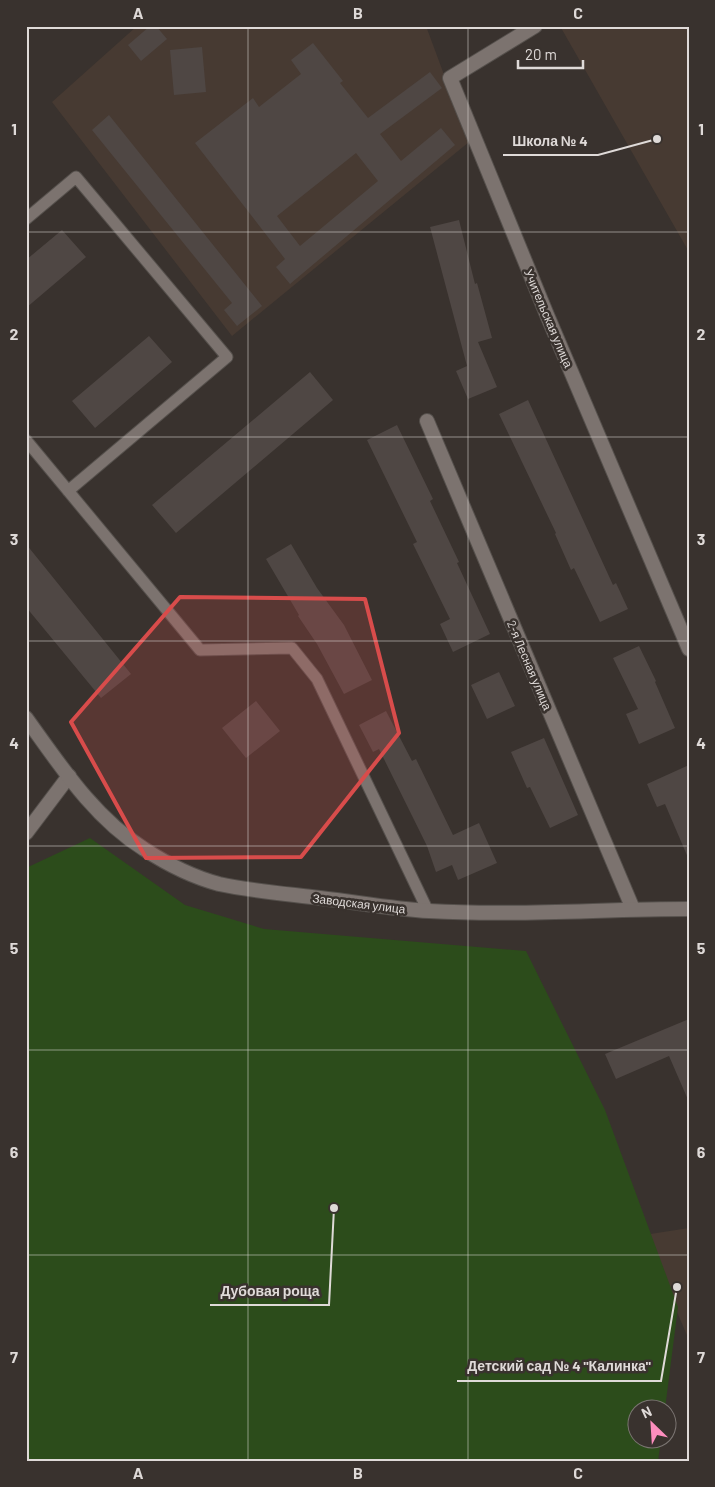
<svg xmlns="http://www.w3.org/2000/svg" width="715" height="1487" font-family="Barlow,sans-serif">
  <rect width="100%" height="100%" fill="#39322e"/>
  <path fill="#473a32" d="M 137,26 L 426,26 L 469,142 L 232,336 L 52,102 Z
    M 560,26 L 689,26 L 689,252 Z
    M 689,1228 L 689,1340 L 644,1235 Z"/>
  <path fill="#2c4c1b" d="M 90,838 L 185,905 L 264,929 L 526,951 L 605,1110 L 678,1307 L 665,1409 L 638,1410 L 638,1440 L 661,1440 L 658,1461 L 26,1461 L 26,868 Z"/>
  <path fill="#4f4744" fill-rule="evenodd" d="M 150,26 L 156,26 L 167,39 L 141,61 L 128,45 Z
    M 313,43 L 343,81 L 340,83 L 368,118 L 430,72 L 442,88 L 380,134 L 401,161 L 441,128 L 455,145 L 290,284 L 276,267 L 285,259 L 195,143 L 253,98 L 259,107 L 301,74 L 291,60 ZM 356,153 L 378,181 L 300,246 L 277,216 Z
    M 202,47 L 206,92 L 174,95 L 170,50 Z
    M 109,115 L 262,306 L 237,326 L 224,310 L 232,303 L 92,130 Z
    M 459,220 L 475,284 L 477,283 L 492,338 L 478,342 L 497,387 L 468,399 L 456,371 L 467,366 L 430,227 Z
    M 62,230 L 86,257 L 26,308 L 26,260 Z
    M 149,336 L 172,362 L 95,428 L 72,401 Z
    M 310,372 L 333,400 L 176,533 L 152,505 Z
    M 528,400 L 613,585 L 616,583 L 628,609 L 600,622 L 574,568 L 571,570 L 555,534 L 556,533 L 499,414 Z
    M 397,425 L 433,499 L 430,501 L 459,562 L 457,563 L 490,634 L 453,652 L 440,624 L 450,619 L 413,544 L 417,542 L 367,440 Z
    M 26,544 L 131,674 L 101,698 L 26,607 Z
    M 291,544 L 317,588 L 344,625 L 372,680 L 344,694 L 317,644 L 298,616 L 299,615 L 266,559 Z
    M 639,646 L 656,681 L 655,682 L 675,728 L 639,744 L 626,714 L 638,709 L 613,658 Z
    M 499,672 L 515,706 L 487,719 L 471,685 Z
    M 256,701 L 280,731 L 246,758 L 222,728 Z
    M 386,711 L 412,761 L 416,759 L 453,835 L 479,823 L 497,863 L 458,880 L 452,865 L 436,872 L 427,846 L 379,749 L 373,752 L 359,725 Z
    M 544,738 L 578,815 L 550,828 L 530,787 L 527,788 L 511,752 Z
    M 689,765 L 689,860 L 665,804 L 657,807 L 647,784 Z
    M 689,1019 L 689,1102 L 669,1056 L 616,1079 L 605,1054 Z"/>
  <g fill="none" stroke-linecap="round" stroke-linejoin="round">
    <defs>
      <path id="service" d="M 26,219 L 76,177 L 227,357 L 68,491
        M 26,440 L 200,650 L 292,648 L 317,679 L 428,911"/>
      <path id="minor" d="M 535,26 L 450,78 L 547,315 L 689,649
        M 427,421 L 633,909
        M 26,833 L 69,776"/>
      <path id="secondary" d="M 26,718 C 60,765 94,818 144,849 C 167,864 193,877 219,884 C 251,891 288,894 320,898 C 356,902 392,909 429,911 C 515,916 602,909 689,909"/>
    </defs>
    <use href="#service" stroke="#55504c" stroke-width="13"/>
    <use href="#minor" stroke="#55504c" stroke-width="16"/>
    <use href="#secondary" stroke="#55504c" stroke-width="16"/>
    <use href="#service" stroke="#7c736f" stroke-width="11"/>
    <use href="#minor" stroke="#7c736f" stroke-width="14"/>
    <use href="#secondary" stroke="#7c736f" stroke-width="14"/>
  </g>
  <path fill="#d84c4b" fill-opacity="0.2" stroke="#d84c4b" stroke-width="4" stroke-linejoin="round" d="M 180,597 L 365,599 L 399,733 L 301,857 L 146,858 L 71,722 Z"/>
  <path fill="none" stroke="#dfdad8" stroke-width="1" stroke-opacity="0.55" d="M 248,26 L 248,1461M 468,26 L 468,1461M 26,232 L 689,232M 26,437 L 689,437M 26,641 L 689,641M 26,846 L 689,846M 26,1050 L 689,1050M 26,1255 L 689,1255"/>
  <g text-anchor="middle" dominant-baseline="central" stroke-width="5" stroke-linejoin="round" paint-order="stroke">
    <g font-size="12" fill="#dfdad8" stroke="#39322e">
      <text transform="translate(549 318) rotate(67)">Учительская улица</text>
      <text transform="translate(530 665) rotate(67)">2-я Лесная улица</text>
      <text transform="translate(359 903) rotate(7)">Заводская улица</text>
    </g>
  </g>
  <path fill="none" stroke="#dfdad8" stroke-width="2" d="M657 139L598 155H503M334 1208L329 1305H210M677 1287L661 1381H457"/>
  <g fill="#dfdad8" stroke="#39322e" stroke-width="2">
    <circle cx="657" cy="139" r="5"/>
    <circle cx="334" cy="1208" r="5"/>
    <circle cx="677" cy="1287" r="5"/>
  </g>
  <g font-size="14" text-anchor="middle" font-weight="bold" fill="#dfdad8" stroke="#39322e" stroke-width="5" stroke-linejoin="round" paint-order="stroke">
    <text x="550" y="146">Школа № 4</text>
    <text x="270" y="1296">Дубовая роща</text>
    <text x="559" y="1371">Детский сад № 4 "Калинка"</text>
  </g>
  <rect width="715" height="1487" fill="none" stroke="#39322e" stroke-width="55"/>
  <g transform="translate(652 1424) rotate(335)"><circle r="24" fill="#39322e" stroke="#7b7572"/>
  <path d="M0-4L9 19L0 12L-9 19Z" fill="#fd8ebe"/>
  <text y="-8" font-size="14" font-weight="bold" text-anchor="middle" fill="#dfdad8">N</text>
  </g>
  <path d="M518 60v8h65v-8" fill="none" stroke="#dfdad8" stroke-width="2.5"/>
  <text x="525" y="60" font-size="15" fill="#dfdad8" stroke="#39322e" stroke-width="4" paint-order="stroke">20 m</text>
  <rect x="28" y="28" width="660" height="1432" fill="none" stroke="#dfdad8" stroke-width="2"/>
  <g font-size="16" text-anchor="middle" font-weight="bold" fill="#dfdad8">
    <text x="138" y="19">A</text>
    <text x="358" y="19">B</text>
    <text x="578" y="19">C</text>
    <text x="14" y="135">1</text>
    <text x="701" y="135">1</text>
    <text x="14" y="340">2</text>
    <text x="701" y="340">2</text>
    <text x="14" y="545">3</text>
    <text x="701" y="545">3</text>
    <text x="14" y="749">4</text>
    <text x="701" y="749">4</text>
    <text x="14" y="954">5</text>
    <text x="701" y="954">5</text>
    <text x="14" y="1158">6</text>
    <text x="701" y="1158">6</text>
    <text x="14" y="1363">7</text>
    <text x="701" y="1363">7</text>
    <text x="138" y="1479">A</text>
    <text x="358" y="1479">B</text>
    <text x="578" y="1479">C</text>
  </g>
</svg>
